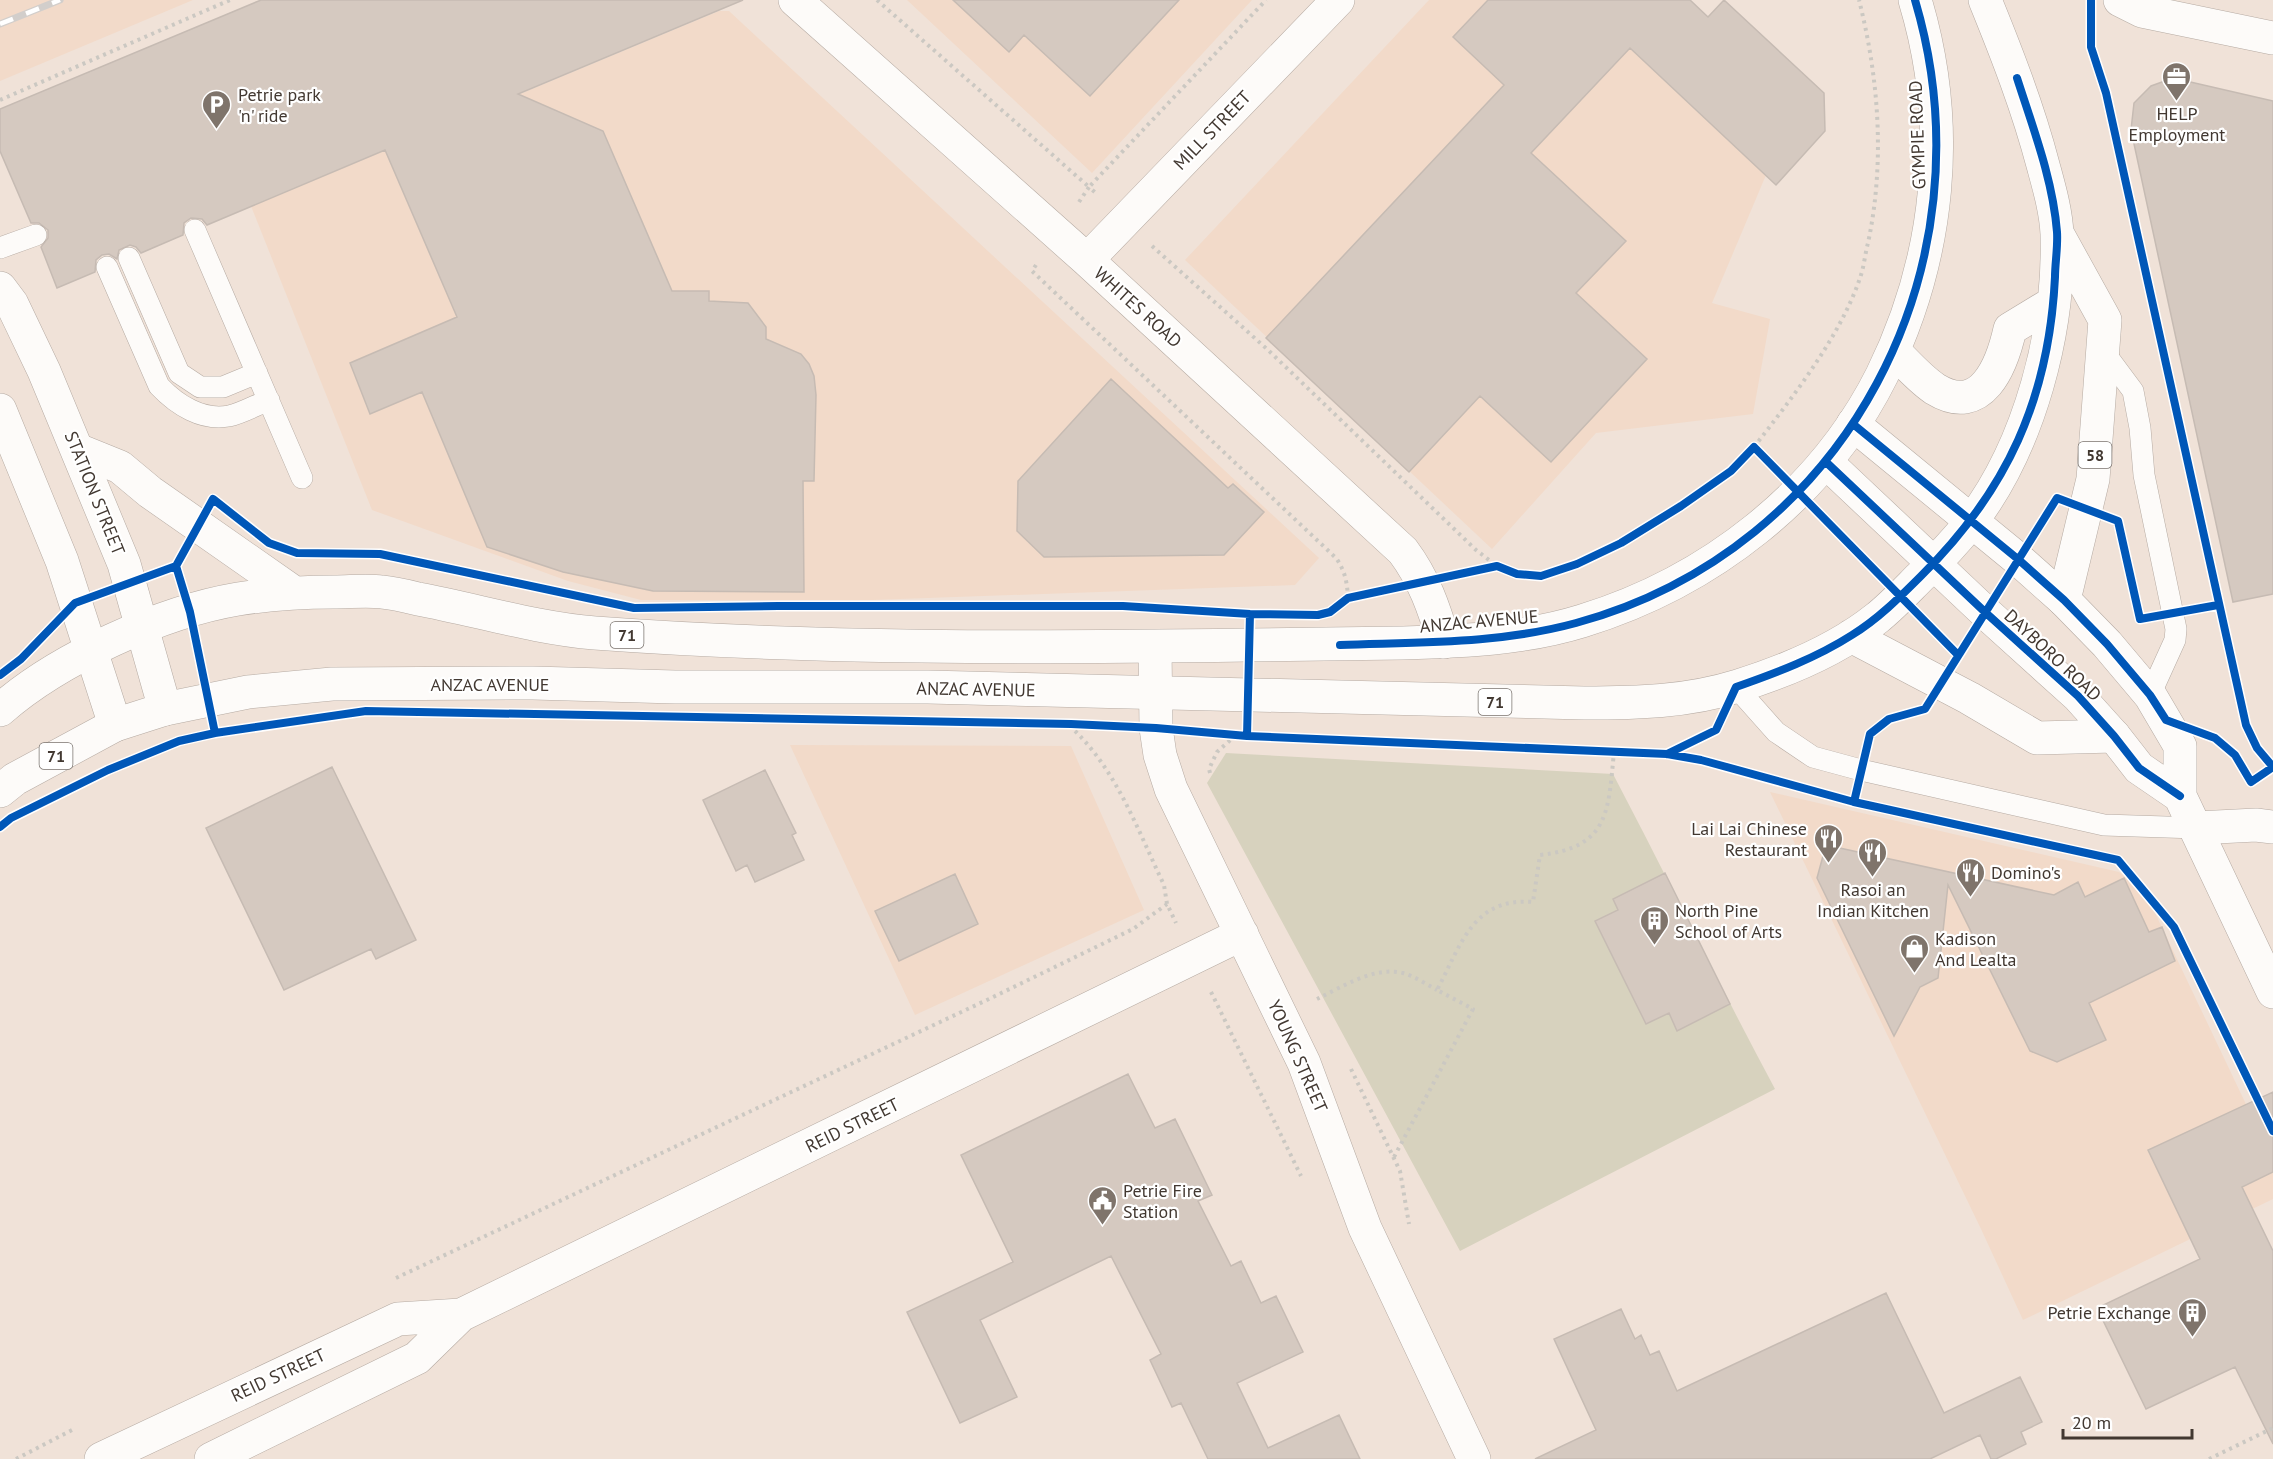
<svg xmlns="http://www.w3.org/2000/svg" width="2273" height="1459" font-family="'PT Sans',sans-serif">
  <rect width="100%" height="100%" fill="#f0e2d8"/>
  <path fill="#f2dac9" d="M 0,0 L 193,0 L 0,81 Z
    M 907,0 L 1252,0 L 1092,173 Z
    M 1429,0 L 1579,0 L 1766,175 L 1712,303 L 1770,319 L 1753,414 L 1596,433 L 1492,549 L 1185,260 Z
    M 719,11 L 729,11 L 1319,558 L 1295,585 L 872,600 L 641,600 L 568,581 L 372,510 L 251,206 Z
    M 790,745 L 1071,746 L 1144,910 L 915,1015 Z
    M 1770,792 L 2119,872 L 2146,894 L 2273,1161 L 2273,1199 L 2023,1320 L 1981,1229 Z"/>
  <path fill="#d7d2be" d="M 1226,753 L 1613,774 C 1668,878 1719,985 1775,1089 L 1460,1251 L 1207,783 Z"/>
  <path fill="#d5c9c0" stroke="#c6bbb3" stroke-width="1.5" d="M 261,0 L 743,0 L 518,94 L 603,131 L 672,291 L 709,291 L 709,301 L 748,303 L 766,327 L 766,339 L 801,354 L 809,364 L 814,376 L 816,395 L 814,481 L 803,481 L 804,592 L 653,591 L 563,572 L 487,547 L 422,392 L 370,414 L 350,363 L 457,317 L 385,150 L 207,225 L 202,219 L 191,218 L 184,223 L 183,235 L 141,253 L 136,247 L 130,245 L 119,250 L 117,259 L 109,254 L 102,255 L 96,260 L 95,272 L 57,288 L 41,247 L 48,238 L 48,230 L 39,223 L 31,223 L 0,151 L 0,109 Z
    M 953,0 L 1179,0 L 1090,96 L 1024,35 L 1009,52 Z
    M 1488,0 L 1690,0 L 1708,17 L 1724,0 L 1824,93 L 1825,131 L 1776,185 L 1630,48 L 1531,153 L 1626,241 L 1576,293 L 1647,359 L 1551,462 L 1480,396 L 1409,472 L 1266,338 L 1504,85 L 1453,37 Z
    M 2173,78 L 2273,101 L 2273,594 L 2233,602 L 2131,130 L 2134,103 L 2151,86 Z
    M 1111,379 L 1228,488 L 1233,484 L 1264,512 L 1224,555 L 1044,557 L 1017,531 L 1018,481 Z
    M 332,767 L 416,940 L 376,959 L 371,949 L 284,990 L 206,828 Z
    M 765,770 L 796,833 L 792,835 L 804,860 L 755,882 L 747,865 L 736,871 L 703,800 Z
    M 1826,845 L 2054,895 L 2078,882 L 2085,897 L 2124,878 L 2149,932 L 2162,927 L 2175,961 L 2089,1003 L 2106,1040 L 2057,1062 L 2030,1051 L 1948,885 L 1938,978 L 1920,987 L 1894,1036 L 1817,878 Z
    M 1665,873 L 1730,1004 L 1677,1031 L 1669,1013 L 1646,1024 L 1595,921 L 1618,910 L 1613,899 Z
    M 955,874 L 978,924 L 899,961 L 875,911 Z
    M 1128,1074 L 1155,1128 L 1175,1119 L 1212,1195 L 1198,1201 L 1231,1266 L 1241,1261 L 1261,1303 L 1276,1296 L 1303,1352 L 1237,1383 L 1268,1448 L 1339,1415 L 1360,1459 L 1208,1459 L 1181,1403 L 1172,1407 L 1150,1360 L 1161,1354 L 1111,1256 L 980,1320 L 1017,1397 L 960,1423 L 907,1312 L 1013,1262 L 961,1155 Z
    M 2273,1092 L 2273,1172 L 2242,1187 L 2273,1251 L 2273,1444 L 2235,1367 L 2146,1409 L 2097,1308 L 2200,1259 L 2148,1150 Z
    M 1886,1293 L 1944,1413 L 2020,1377 L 2042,1422 L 2021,1432 L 2026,1444 L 1996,1459 L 1991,1459 L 1980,1435 L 1930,1459 L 1535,1459 L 1596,1430 L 1554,1339 L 1621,1309 L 1635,1339 L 1641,1335 L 1650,1355 L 1659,1351 L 1677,1391 Z"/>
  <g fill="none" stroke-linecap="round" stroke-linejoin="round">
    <defs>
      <path id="lane" d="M 195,230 L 302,478
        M 0,248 L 36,235
        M 129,258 L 179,373 L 200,387 L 223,387 L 257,373
        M 107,267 L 159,386 C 177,405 202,421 229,416 C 243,413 256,405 269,400
        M 2104,352 L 2133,391 L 2140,428 L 2144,475 L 2176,629 L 2175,640 L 2150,695
        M 1736,687 L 1776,732 L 1813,757 L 1861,770 L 2104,825 L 2197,828"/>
      <path id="street" d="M 795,0 L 1087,260 L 1403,551 C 1424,579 1434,608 1444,642
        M 2120,0 L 2142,11 L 2273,38
        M 1087,260 L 1338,0
        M 0,288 L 12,304 L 44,371 L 124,564 L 165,709
        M 0,410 L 62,561 L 115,725
        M 1155,647 L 1156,728 L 1160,755 L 1171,789 L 1304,1063 L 1365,1228 L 1474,1459
        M 2197,828 L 2256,825 L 2273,827
        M 101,1459 L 398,1319 L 461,1315
        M 211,1459 L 417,1358 L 461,1315 L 1242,934"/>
      <path id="primary" d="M 1853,424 L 2019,560 L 2064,600 L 2107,644 L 2150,695 L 2180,746 L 2180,796 L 2273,992
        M 1826,462 L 1986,613 L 2078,696 L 2114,736 L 2139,768 L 2180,796"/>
      <path id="highway" d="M 2057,233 L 2105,320 L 2093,479 L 2064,600
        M 1894,351 C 1907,364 1920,379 1935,389 C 1982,418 2002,365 2010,329 L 2053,303
        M 78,450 L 120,467 L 150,492 L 293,592
        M 1851,636 L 1969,698 L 2037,738 L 2114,736
        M 0,710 C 58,659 161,612 238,599 C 270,594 302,592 334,592 C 350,592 367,590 382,592 C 394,593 406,596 418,599 C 477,610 535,628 595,633 C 812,649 1030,648 1247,645 C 1299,644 1351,644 1403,643 C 1464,641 1524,639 1582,621 C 1709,582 1822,495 1882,375 C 1940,257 1953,126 1915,0
        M 0,791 L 15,779 L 115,725 L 165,709 L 248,692 L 332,684 L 533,683 L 675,687 L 928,687 L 1584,703 C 1636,703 1687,702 1738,686 C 1786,671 1837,650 1877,618 C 1892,606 1906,591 1920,577 C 1938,560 1956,541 1971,522 C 2030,445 2060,330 2057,234 C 2056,211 2049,187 2043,165 C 2028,108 2007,54 1985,0"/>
    </defs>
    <use href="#lane" stroke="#b5aaa2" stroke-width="22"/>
    <use href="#street" stroke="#b5aaa2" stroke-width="34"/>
    <use href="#primary" stroke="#b5aaa2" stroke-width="34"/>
    <use href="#highway" stroke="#b5aaa2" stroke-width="34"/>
    <path stroke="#cbc8c2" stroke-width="4" stroke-dasharray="3 4.5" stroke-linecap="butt" d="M 877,0 L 1089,187 L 1266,0
      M 0,100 L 230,0
      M 1079,202 L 1089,187 L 1097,194
      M 1152,246 L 1268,350 L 1476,550 L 1497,566
      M 1036,265 L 1032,271 L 1336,558 C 1345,571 1347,581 1348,598
      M 1754,447 C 1792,398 1840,337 1860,278 C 1864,267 1865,254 1868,243 C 1885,163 1879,79 1859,0
      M 1075,731 C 1118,773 1138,831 1164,885 L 1167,904 L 1176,923
      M 1210,773 L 1209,769 L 1217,752 L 1236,735
      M 1211,992 L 1301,1176
      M 1317,999 C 1342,987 1374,966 1403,973 C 1414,976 1426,984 1437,990
      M 1351,1069 L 1400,1171 L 1409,1224
      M 1394,1157 L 1473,1009 L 1437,990 C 1461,945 1473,897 1533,902 L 1540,855 C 1610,847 1608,811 1614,752
      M 396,1278 L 989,999 L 1133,929 L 1167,904
      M 16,1459 L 74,1429
      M 2209,1459 L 2273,1428"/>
    <use href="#lane" stroke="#fdfbf9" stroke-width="21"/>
    <use href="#street" stroke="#fdfbf9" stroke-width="33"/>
    <use href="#primary" stroke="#fdfbf9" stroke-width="33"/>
    <use href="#highway" stroke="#fdfbf9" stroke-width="33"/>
    <defs>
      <path id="rail" d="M 0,24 L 60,0"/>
    </defs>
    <use href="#rail" stroke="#d2cecb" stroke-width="7"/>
    <use href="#rail" stroke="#fff" stroke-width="4.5" stroke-dasharray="14" stroke-linecap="butt"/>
    <defs>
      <path id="cycleway" d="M 2091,0 L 2091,47 L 2106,93 L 2246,725 L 2257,748 L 2273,767
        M 1853,424 L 2019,560 L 2064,600 L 2107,644 L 2150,695 L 2166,720 L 2215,738 L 2235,755 L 2251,782 L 2273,767
        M 1826,462 L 1986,613 L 2078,696 L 2114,736 L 2139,768 L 2180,796
        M 176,566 L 190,612 L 215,733
        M 1340,645 C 1419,642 1499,644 1576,623 C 1847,549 1994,266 1915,0
        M 0,675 L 21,659 L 75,603 L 176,566 L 213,499 L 269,543 L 297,553 L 380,554 L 634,608 L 778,606 L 1123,606 L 1250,614 L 1318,615 L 1330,612 L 1348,598 L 1497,566 L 1517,574 L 1541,576 L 1577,564 L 1621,543 L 1681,506 L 1731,471 L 1754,447 L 1958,655
        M 1247,736 L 1250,614
        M 1667,754 L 1716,730 L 1736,687 C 1776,673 1816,658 1852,635 C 1878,619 1899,598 1921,576 C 2007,491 2049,399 2055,277 C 2055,263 2058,247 2057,232 C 2053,180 2033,128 2017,78
        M 1854,802 L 1870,734 L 1889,719 L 1925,709 L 2057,498 L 2118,521 L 2140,619 L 2218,605
        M 0,827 L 11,818 L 108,770 L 179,741 L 215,733 L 366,711 L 1071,724 L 1156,728 L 1247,736 L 1667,754 L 1701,760 L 1854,802 L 2118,860 L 2174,927 L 2273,1131"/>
    </defs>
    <use href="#cycleway" stroke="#fff" stroke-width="11"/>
    <use href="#cycleway" stroke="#0057b8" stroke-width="8"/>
  </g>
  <defs>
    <symbol id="office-pin" viewBox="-11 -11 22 30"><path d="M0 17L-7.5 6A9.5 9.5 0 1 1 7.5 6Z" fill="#7f746b" stroke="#fff"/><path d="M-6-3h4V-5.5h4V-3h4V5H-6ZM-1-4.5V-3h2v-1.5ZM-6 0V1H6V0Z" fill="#fff"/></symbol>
    <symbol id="parking-pin" viewBox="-11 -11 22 30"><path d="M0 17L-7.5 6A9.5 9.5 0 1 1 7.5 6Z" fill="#7f746b" stroke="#fff"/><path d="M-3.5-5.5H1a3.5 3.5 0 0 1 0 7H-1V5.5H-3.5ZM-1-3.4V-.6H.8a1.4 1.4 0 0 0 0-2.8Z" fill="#fff"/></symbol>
    <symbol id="restaurant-pin" viewBox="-11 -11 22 30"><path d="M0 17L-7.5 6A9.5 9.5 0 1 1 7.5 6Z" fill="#7f746b" stroke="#fff"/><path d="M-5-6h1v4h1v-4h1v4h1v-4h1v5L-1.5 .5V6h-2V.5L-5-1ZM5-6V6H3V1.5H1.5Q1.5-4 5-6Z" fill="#fff"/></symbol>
    <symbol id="building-pin" viewBox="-11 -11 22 30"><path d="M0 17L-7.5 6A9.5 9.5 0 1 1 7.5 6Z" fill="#7f746b" stroke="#fff"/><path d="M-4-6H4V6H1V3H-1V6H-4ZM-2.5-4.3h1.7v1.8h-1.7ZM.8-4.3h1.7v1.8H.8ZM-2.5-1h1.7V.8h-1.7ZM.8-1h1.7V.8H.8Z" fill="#fff"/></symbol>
    <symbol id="shop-pin" viewBox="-11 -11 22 30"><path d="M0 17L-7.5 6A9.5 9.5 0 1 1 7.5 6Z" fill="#7f746b" stroke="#fff"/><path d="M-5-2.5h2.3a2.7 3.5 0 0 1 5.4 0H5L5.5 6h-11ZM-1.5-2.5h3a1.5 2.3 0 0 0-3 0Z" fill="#fff"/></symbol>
    <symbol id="civic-pin" viewBox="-11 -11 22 30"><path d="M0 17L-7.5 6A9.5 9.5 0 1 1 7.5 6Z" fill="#7f746b" stroke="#fff"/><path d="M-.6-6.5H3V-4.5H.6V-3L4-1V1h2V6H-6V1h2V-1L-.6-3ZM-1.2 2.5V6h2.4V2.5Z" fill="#fff"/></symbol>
  </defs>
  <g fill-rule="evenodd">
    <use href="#office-pin" x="2160" y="60" width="33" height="45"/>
    <use href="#parking-pin" x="200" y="88" width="33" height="45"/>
    <use href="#restaurant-pin" x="1812" y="822" width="33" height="45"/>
    <use href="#restaurant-pin" x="1856" y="836" width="33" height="45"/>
    <use href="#restaurant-pin" x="1954" y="856" width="33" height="45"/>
    <use href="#building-pin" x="1638" y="904" width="33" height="45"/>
    <use href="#shop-pin" x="1898" y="932" width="33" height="45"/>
    <use href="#civic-pin" x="1086" y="1184" width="33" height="45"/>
    <use href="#building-pin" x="2176" y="1296" width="33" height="45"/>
  </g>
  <g text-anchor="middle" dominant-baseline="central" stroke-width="4.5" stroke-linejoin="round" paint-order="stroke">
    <g fill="#fff" stroke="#7b746f" stroke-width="1.5">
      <rect x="2078.5" y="442" width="33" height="26" rx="4.5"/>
      <rect x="610.5" y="622" width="33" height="26" rx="4.5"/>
      <rect x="1478.5" y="689" width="33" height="26" rx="4.5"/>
      <rect x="39.5" y="743" width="33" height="26" rx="4.5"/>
    </g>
    <g font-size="16" font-weight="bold" fill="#423831">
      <text x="2095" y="455">58</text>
      <text x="627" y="635">71</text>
      <text x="1495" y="702">71</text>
      <text x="56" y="756">71</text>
    </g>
    <g font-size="18" fill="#423831" stroke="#fff" text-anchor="start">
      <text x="238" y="94">Petrie park<tspan x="238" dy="21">'n' ride</tspan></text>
      <text x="2177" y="113" text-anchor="middle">HELP<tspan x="2177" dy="21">Employment</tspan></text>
      <text x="1807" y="828" text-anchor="end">Lai Lai Chinese<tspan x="1807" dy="21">Restaurant</tspan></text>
      <text x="1991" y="872">Domino's</text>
      <text x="1873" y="889" text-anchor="middle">Rasoi an<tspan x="1873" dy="21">Indian Kitchen</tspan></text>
      <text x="1675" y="910">North Pine<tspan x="1675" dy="21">School of Arts</tspan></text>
      <text x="1935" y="938">Kadison<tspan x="1935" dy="21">And Lealta</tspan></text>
      <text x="1123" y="1190">Petrie Fire<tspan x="1123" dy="21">Station</tspan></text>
      <text x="2171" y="1312" text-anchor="end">Petrie Exchange</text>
    </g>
    <g font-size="18" fill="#423831" stroke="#fff">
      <text transform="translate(1212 130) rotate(-46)">MILL STREET</text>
      <text transform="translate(1917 135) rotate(-92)">GYMPIE ROAD</text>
      <text transform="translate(1138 307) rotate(42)">WHITES ROAD</text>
      <text transform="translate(95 493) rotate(68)">STATION STREET</text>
      <text transform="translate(1479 621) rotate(-5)">ANZAC AVENUE</text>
      <text transform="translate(2053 655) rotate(43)">DAYBORO ROAD</text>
      <text x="490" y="684">ANZAC AVENUE</text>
      <text transform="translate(976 689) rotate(1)">ANZAC AVENUE</text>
      <text transform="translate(1298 1056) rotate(66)">YOUNG STREET</text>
      <text transform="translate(852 1125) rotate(-26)">REID STREET</text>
      <text transform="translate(278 1375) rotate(-25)">REID STREET</text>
    </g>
  </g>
  <path d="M2063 1429v9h129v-9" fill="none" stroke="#423831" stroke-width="3"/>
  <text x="2072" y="1429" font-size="18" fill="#423831" stroke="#ffffff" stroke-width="4.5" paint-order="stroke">20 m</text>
</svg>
